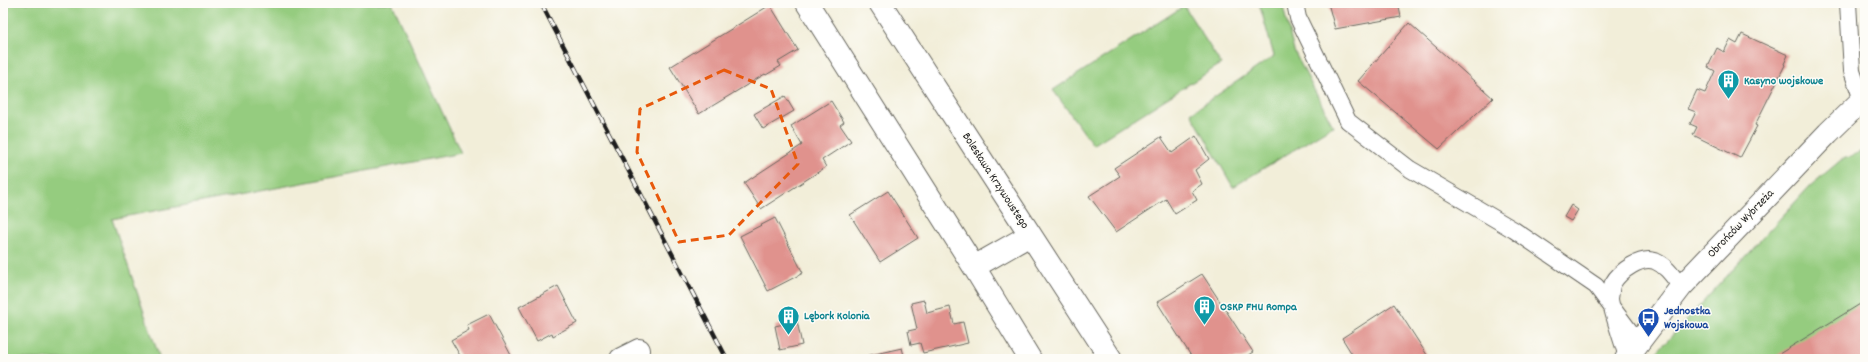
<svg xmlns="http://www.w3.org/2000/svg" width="1868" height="362" font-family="Dekko,sans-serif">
  <rect width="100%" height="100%" fill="#fdfcf7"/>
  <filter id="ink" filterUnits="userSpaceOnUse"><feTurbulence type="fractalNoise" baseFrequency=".025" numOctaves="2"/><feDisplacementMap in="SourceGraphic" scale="8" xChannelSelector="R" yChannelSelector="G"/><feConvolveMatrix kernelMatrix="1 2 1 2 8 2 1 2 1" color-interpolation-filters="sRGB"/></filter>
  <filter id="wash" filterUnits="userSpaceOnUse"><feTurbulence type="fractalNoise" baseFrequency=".012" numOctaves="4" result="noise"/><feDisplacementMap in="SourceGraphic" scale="16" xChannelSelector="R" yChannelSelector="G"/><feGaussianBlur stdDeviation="0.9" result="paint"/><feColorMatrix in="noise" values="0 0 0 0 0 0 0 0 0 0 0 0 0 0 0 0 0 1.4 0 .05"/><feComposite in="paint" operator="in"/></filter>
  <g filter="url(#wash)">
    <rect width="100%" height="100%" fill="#f2eed9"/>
    <path fill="#95cc7f" stroke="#58744e" d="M 3,3 L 392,3 L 461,153 L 112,219 L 160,359 L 3,359 Z
      M 1259,3 L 1282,3 L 1294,51 L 1333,126 L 1233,187 L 1191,113 L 1274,56 Z
      M 1184,6 L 1221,64 L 1093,145 L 1053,90 Z
      M 1865,150 L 1865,359 L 1658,359 L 1656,353 L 1810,186 L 1841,160 Z"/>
    <g id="blocks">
      <path fill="#e0928d" d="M 1328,3 L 1398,3 L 1401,17 L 1335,29 Z
        M 770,5 L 798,50 L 778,62 L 781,66 L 766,75 L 765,74 L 699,114 L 670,67 Z
        M 1409,23 L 1493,98 L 1439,149 L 1358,81 Z
        M 1742,34 L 1788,55 L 1784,64 L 1785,65 L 1755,125 L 1757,126 L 1740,158 L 1693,135 L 1697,127 L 1690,124 L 1696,112 L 1688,109 L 1697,90 L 1705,93 L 1715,71 L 1708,67 L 1717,48 L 1724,52 L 1730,40 L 1737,44 Z
        M 785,96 L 794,111 L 763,129 L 754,114 Z
        M 831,101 L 844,122 L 840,125 L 851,141 L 822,160 L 826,167 L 761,209 L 744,183 L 802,145 L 791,126 Z
        M 1196,136 L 1209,159 L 1195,170 L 1202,184 L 1192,191 L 1197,200 L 1175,214 L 1166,199 L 1116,232 L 1089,196 L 1120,176 L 1114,168 L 1161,137 L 1172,153 Z
        M 888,191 L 918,238 L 880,262 L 850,215 Z
        M 1571,205 L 1578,210 L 1571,221 L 1564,217 Z
        M 775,218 L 803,273 L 768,291 L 740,236 Z
        M 1202,274 L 1253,352 L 1242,359 L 1193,359 L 1157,302 Z
        M 558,286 L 577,323 L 553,336 L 552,333 L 537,341 L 519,307 Z
        M 924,300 L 927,313 L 950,307 L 954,324 L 963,322 L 968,343 L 923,353 L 920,343 L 911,345 L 908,331 L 917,329 L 911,303 Z
        M 1865,301 L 1865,355 L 1859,359 L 1771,359 Z
        M 1394,304 L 1429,358 L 1355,359 L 1342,338 Z
        M 489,314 L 512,357 L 510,359 L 462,359 L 451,340 L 469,330 L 467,325 Z
        M 797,321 L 802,345 L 780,350 L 775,326 Z
        M 902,348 L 905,359 L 867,359 L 866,356 Z"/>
    </g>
  </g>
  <g filter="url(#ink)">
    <use href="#blocks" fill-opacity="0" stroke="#67665e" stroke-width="1"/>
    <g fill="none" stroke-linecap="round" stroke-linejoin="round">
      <defs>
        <path id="service" d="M 1295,3 L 1298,18 L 1348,121 L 1410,169 L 1514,230 L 1596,286 L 1638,342
          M 1848,3 L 1852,71 L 1862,100
          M 1627,357 C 1624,346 1610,307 1610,298 C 1611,294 1611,286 1613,283 C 1620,271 1641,256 1655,261 C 1667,266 1674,278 1681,287"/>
        <path id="minor" d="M 807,3 L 974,267 L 1030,359
          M 974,267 L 1030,235
          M 621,359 L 639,350
          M 1626,359 L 1681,287 L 1828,133 L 1862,100 L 1865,103"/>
        <path id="secondary" d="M 880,3 L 1111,359"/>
      </defs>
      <use href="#service" stroke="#67665e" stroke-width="18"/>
      <use href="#minor" stroke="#67665e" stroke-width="24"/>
      <use href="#secondary" stroke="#67665e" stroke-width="24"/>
      <use href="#service" stroke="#fff" stroke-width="16"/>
      <use href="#minor" stroke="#fff" stroke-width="22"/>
      <use href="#secondary" stroke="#fff" stroke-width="22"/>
      <defs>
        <path id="rail" d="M 541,3 L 727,359"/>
      </defs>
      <use href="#rail" stroke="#1c1c1c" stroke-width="4.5"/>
      <use href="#rail" stroke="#fdfcf7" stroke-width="3" stroke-dasharray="9" stroke-linecap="butt"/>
    </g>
  </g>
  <path fill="none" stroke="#e8590c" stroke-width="3" stroke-dasharray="8 5" stroke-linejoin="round" d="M 724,70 L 771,89 L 798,164 L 729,235 L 679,242 L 637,152 L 640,109 Z"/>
  <defs>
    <symbol id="building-pin" viewBox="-11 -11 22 30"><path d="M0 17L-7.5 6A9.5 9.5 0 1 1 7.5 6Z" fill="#0f9aa8" stroke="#fdfcf7"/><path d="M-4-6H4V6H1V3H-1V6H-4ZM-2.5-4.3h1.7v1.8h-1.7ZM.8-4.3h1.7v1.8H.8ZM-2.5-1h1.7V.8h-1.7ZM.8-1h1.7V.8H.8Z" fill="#fff"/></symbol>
    <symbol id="bus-pin" viewBox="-11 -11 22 30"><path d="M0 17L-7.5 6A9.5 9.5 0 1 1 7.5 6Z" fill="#1a4fb4" stroke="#fdfcf7"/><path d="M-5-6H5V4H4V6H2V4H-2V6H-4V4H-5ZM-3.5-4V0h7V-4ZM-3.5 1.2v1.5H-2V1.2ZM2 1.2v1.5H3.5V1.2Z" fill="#fff"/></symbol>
  </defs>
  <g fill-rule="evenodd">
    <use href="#building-pin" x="1716" y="68" width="25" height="34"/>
    <use href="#building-pin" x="1192" y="294" width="25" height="34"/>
    <use href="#building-pin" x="776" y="304" width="25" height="34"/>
    <use href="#bus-pin" x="1636" y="306" width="25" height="34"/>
  </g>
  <g text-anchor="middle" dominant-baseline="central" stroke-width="3" stroke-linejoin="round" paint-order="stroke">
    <g font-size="12" font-weight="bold" fill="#0d838f" stroke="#fdfcf7" text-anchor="start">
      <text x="1744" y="81">Kasyno wojskowe</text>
      <text x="1220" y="307">OSKP FHU Rompa</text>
      <text x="804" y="316">Lębork Kolonia</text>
    </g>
    <g font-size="12" fill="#1c1c1c" stroke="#fdfcf7">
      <text transform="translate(995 181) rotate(57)">Bolesława Krzywoustego</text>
      <text transform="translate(1741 224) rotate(-46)">Obrońców Wybrzeża</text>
    </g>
    <g font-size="12" font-weight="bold" fill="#164399" stroke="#fdfcf7" text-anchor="start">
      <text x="1664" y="311">Jednostka<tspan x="1664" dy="14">Wojskowa</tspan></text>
    </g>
  </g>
  <rect width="1868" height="362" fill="none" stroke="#fdfcf7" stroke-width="16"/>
</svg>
